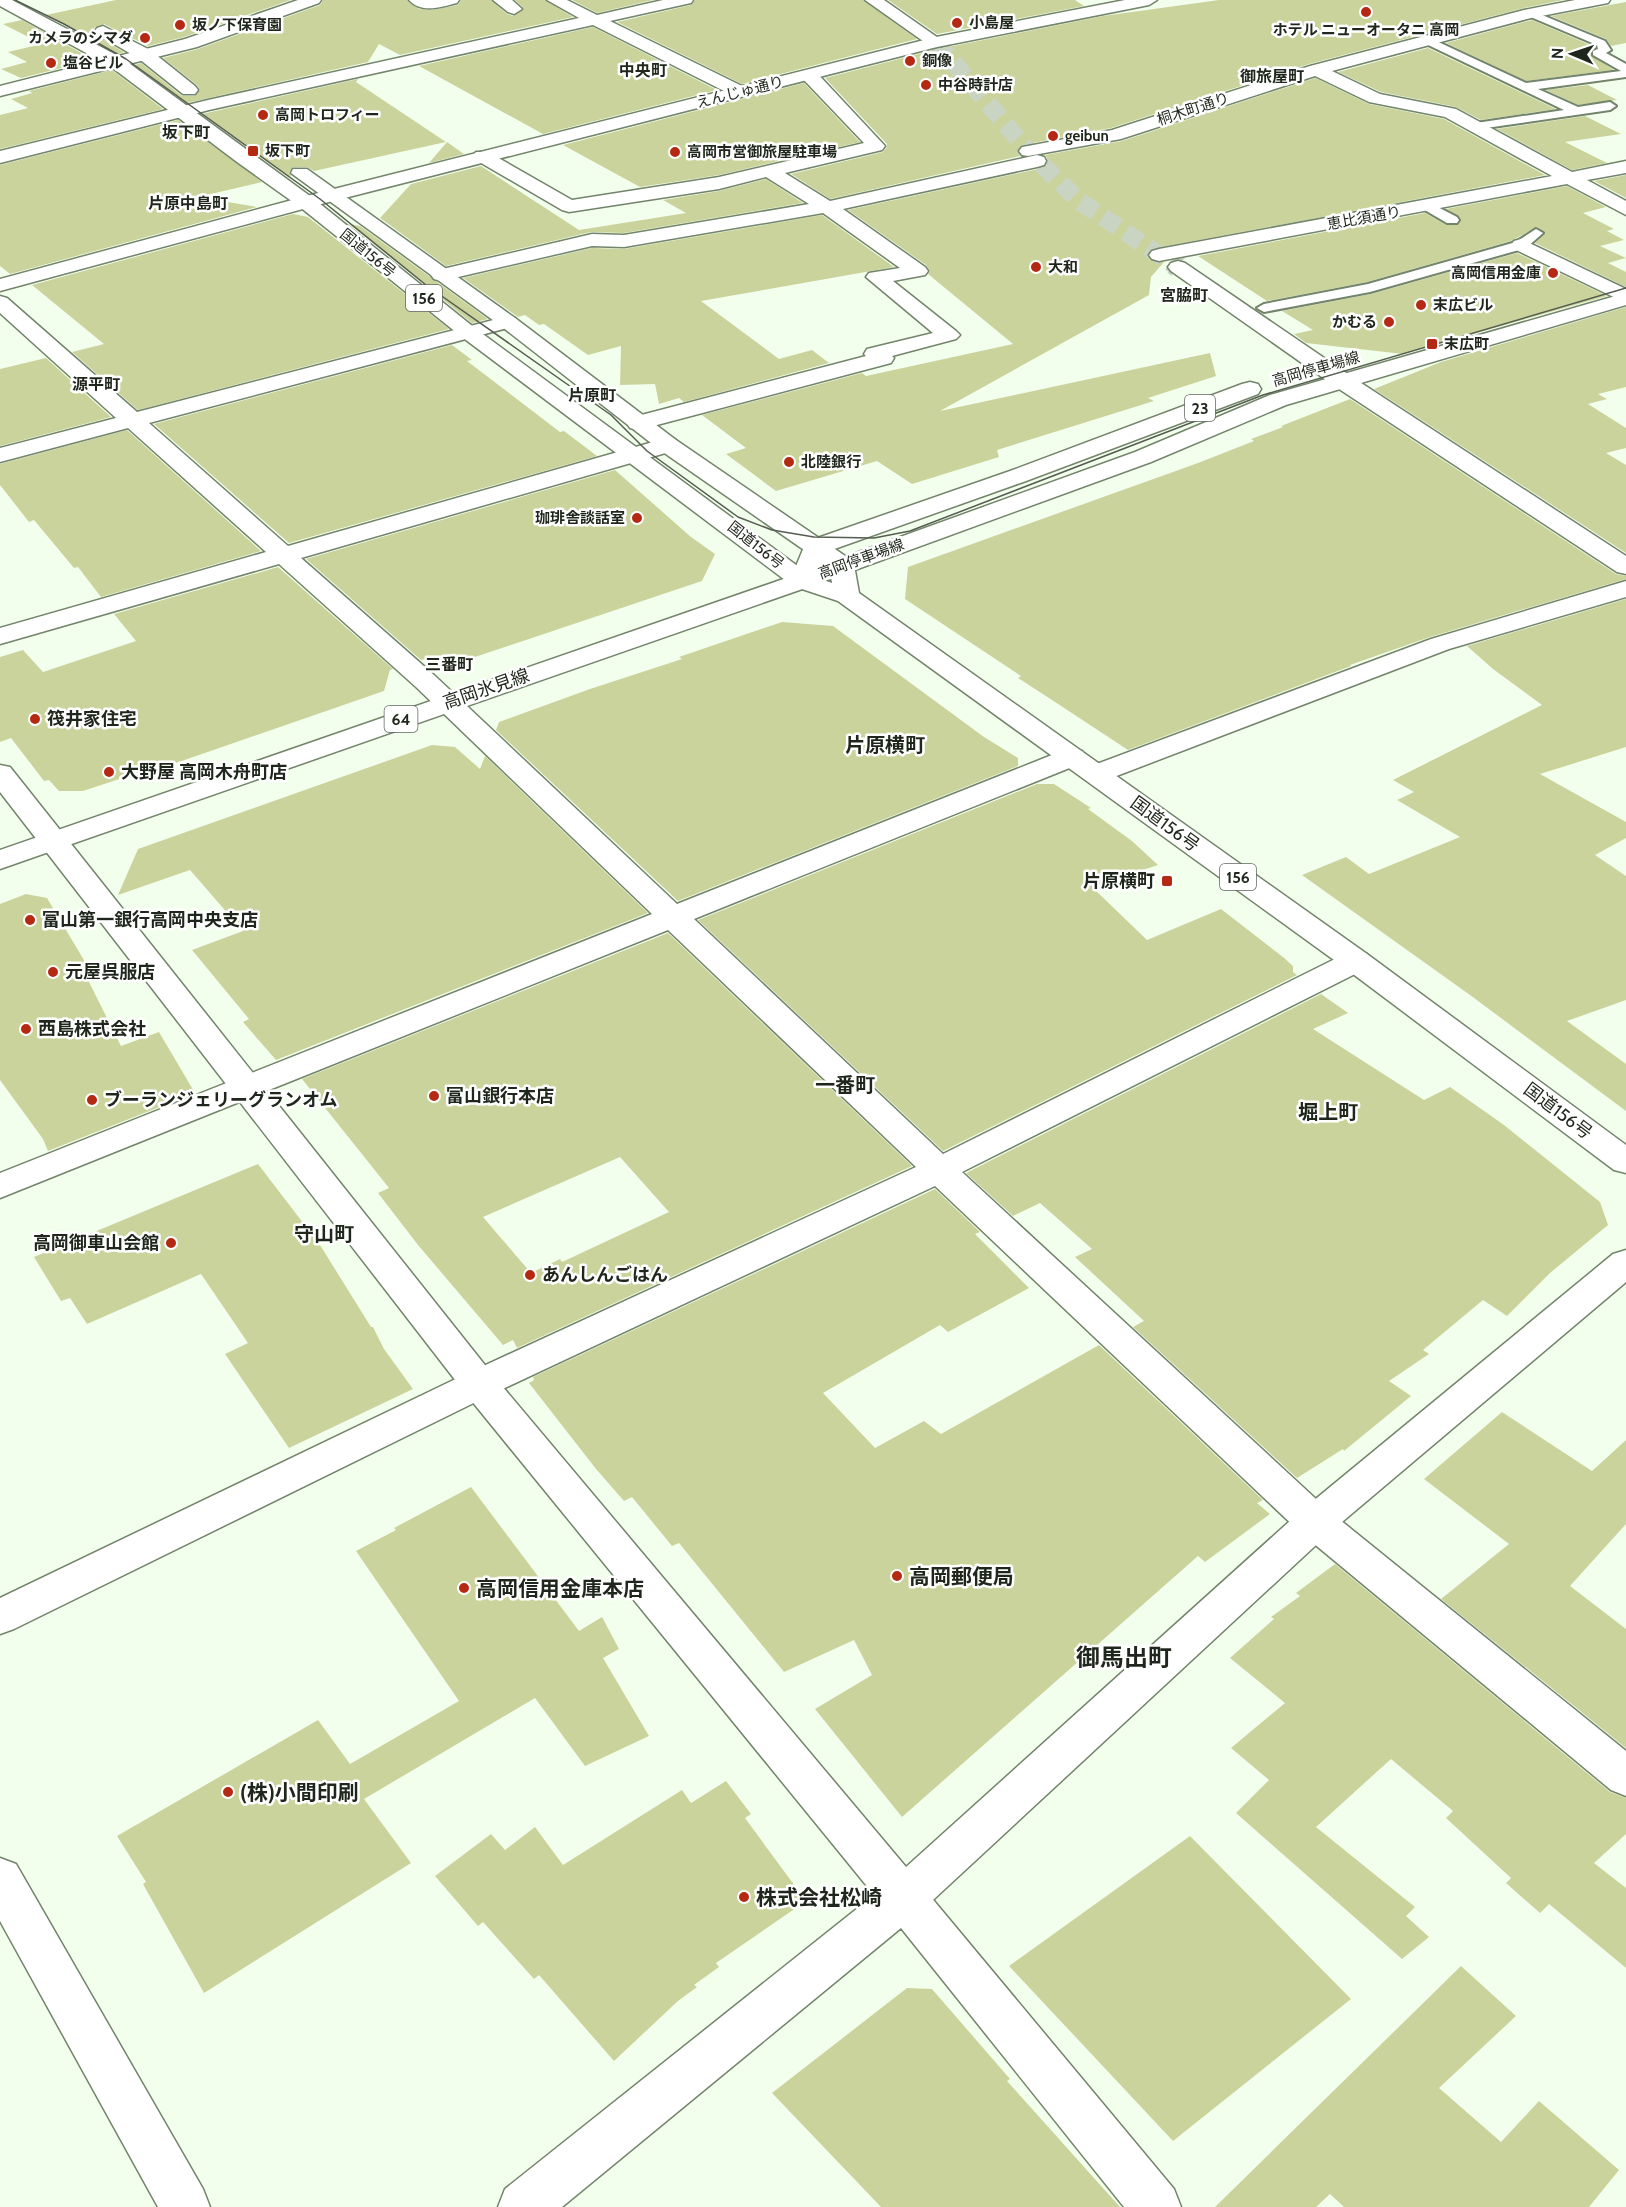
<svg xmlns="http://www.w3.org/2000/svg" width="1626" height="2207" font-family="Cabin,'Noto Sans JP',sans-serif">
  <rect width="100%" height="100%" fill="#f3ffed"/>
  <path fill="#cbd39d" fill-rule="evenodd" d="M 116,0 L 291,0 L 184,37 L 148,46 L 104,24 L 95,27 L 93,30 L 95,35 L 124,52 L 118,54 L 46,15 Z
    M 323,0 L 407,0 L 419,9 L 432,10 L 458,5 L 461,0 L 491,0 L 507,14 L 513,16 L 524,9 L 515,0 L 545,0 L 573,17 L 400,55 L 379,44 L 368,62 L 187,103 L 135,65 L 141,63 L 182,96 L 195,96 L 200,90 L 197,85 L 163,58 L 198,49 L 320,5 Z
    M 572,0 L 653,0 L 597,13 Z
    M 695,0 L 863,0 L 917,39 L 742,84 L 617,22 L 691,5 Z
    M 888,0 L 1075,0 L 1084,6 L 937,34 Z
    M 1219,0 L 1563,0 L 1524,8 L 1309,64 L 1111,128 L 1022,145 L 1017,151 L 1020,156 L 830,199 L 791,174 L 883,152 L 887,147 L 887,144 L 825,78 L 938,49 L 1103,16 Z
    M 1626,2 L 1626,43 L 1611,46 L 1606,39 L 1551,16 Z
    M 22,20 L 94,60 L 21,78 L 1,69 L 27,62 L 8,52 L 42,44 L 3,24 Z
    M 1532,20 L 1595,47 L 1585,51 L 1614,70 L 1526,81 L 1446,43 Z
    M 593,27 L 717,90 L 543,134 L 419,66 Z
    M 1428,48 L 1556,109 L 1481,120 L 1456,107 L 1381,92 L 1338,72 Z
    M 112,70 L 163,109 L 0,149 L 0,115 L 28,108 L 11,99 L 32,93 L 29,91 Z
    M 1315,78 L 1369,104 L 1444,119 L 1545,175 L 1151,249 L 1147,255 L 1150,260 L 1164,262 L 1151,277 L 1149,295 L 940,411 L 1210,353 L 1216,376 L 1148,398 L 1154,401 L 997,450 L 999,457 L 912,484 L 877,461 L 776,491 L 726,454 L 746,448 L 702,415 L 862,373 L 866,376 L 1013,344 L 928,274 L 930,271 L 926,265 L 848,210 L 1038,169 L 1046,166 L 1048,160 L 1045,155 L 1122,141 Z
    M 358,79 L 356,82 L 446,142 L 314,171 L 307,167 L 293,167 L 289,172 L 291,176 L 288,177 L 202,114 Z
    M 804,83 L 860,142 L 719,175 L 640,187 L 563,145 Z
    M 1588,85 L 1617,100 L 1578,105 L 1546,90 Z
    M 1585,116 L 1621,134 L 1565,142 L 1607,163 L 1572,170 L 1497,129 Z
    M 178,120 L 262,182 L 198,197 L 257,207 L 10,274 L 0,266 L 0,165 Z
    M 447,142 L 464,154 L 429,163 Z
    M 481,166 L 579,230 L 686,213 L 663,200 L 719,191 L 766,179 L 803,203 L 624,233 L 591,232 L 446,266 L 380,218 L 411,184 Z
    M 1626,175 L 1626,198 L 1594,181 Z
    M 1567,186 L 1606,207 L 1583,213 L 1614,229 L 1607,231 L 1624,240 L 1600,246 L 1626,258 L 1608,263 L 1626,272 L 1626,287 L 1535,243 L 1545,233 L 1537,227 L 1511,241 L 1367,282 L 1267,301 L 1198,256 L 1425,213 L 1446,225 L 1457,225 L 1461,219 L 1446,209 Z
    M 293,214 L 308,217 L 449,329 L 138,410 L 72,352 L 104,344 L 32,285 Z
    M 822,215 L 894,267 L 701,301 L 779,359 L 812,350 L 829,363 L 684,402 L 679,398 L 659,404 L 655,384 L 620,385 L 621,346 L 588,355 L 544,324 L 539,325 L 525,315 L 518,317 L 463,278 L 592,248 L 624,249 Z
    M 349,224 L 360,226 L 488,319 L 472,323 Z
    M 1517,253 L 1607,296 L 1403,354 L 1306,343 L 1294,334 L 1313,330 L 1282,311 L 1371,294 Z
    M 1626,307 L 1626,387 L 1598,394 L 1607,399 L 1588,404 L 1626,428 L 1626,448 L 1606,453 L 1626,465 L 1626,553 L 1374,389 L 1441,362 Z
    M 452,345 L 472,360 L 467,361 L 560,432 L 564,431 L 597,456 L 289,543 L 154,424 Z
    M 46,358 L 111,417 L 0,446 L 0,369 Z
    M 1350,399 L 1616,574 L 1626,576 L 1626,579 L 1430,637 L 1350,665 L 1351,666 L 1128,750 L 1052,700 L 1018,678 L 1021,676 L 905,599 L 908,567 L 1198,463 L 1254,441 L 1251,439 L 1283,427 L 1281,426 Z
    M 127,430 L 261,551 L 101,597 L 78,567 L 74,568 L 34,520 L 29,522 L 0,485 L 0,464 Z
    M 615,470 L 691,537 L 715,554 L 702,581 L 436,670 L 425,659 L 421,660 L 306,559 Z
    M 278,567 L 393,669 L 390,670 L 384,691 L 176,763 L 174,761 L 83,791 L 59,791 L 49,780 L 44,781 L 11,738 L 0,742 L 0,657 L 23,650 L 43,672 L 136,641 L 114,614 Z
    M 1626,599 L 1626,747 L 1540,774 L 1626,822 L 1626,838 L 1595,855 L 1626,876 L 1626,1000 L 1567,1021 L 1626,1064 L 1626,1111 L 1470,995 L 1302,875 L 1346,857 L 1369,874 L 1460,837 L 1397,800 L 1414,792 L 1393,780 L 1542,705 L 1493,669 L 1467,646 Z
    M 782,622 L 833,626 L 984,737 L 1018,758 L 1018,766 L 678,901 L 496,730 L 499,722 L 590,689 L 682,659 L 679,657 Z
    M 432,745 L 455,747 L 480,769 L 485,756 L 648,913 L 276,1060 L 243,1022 L 249,1019 L 192,950 L 243,931 L 190,870 L 118,895 L 138,849 Z
    M 1037,784 L 1054,784 L 1091,808 L 1088,809 L 1132,841 L 1158,865 L 1092,887 L 1147,940 L 1221,909 L 1283,957 L 1293,966 L 1293,972 L 1297,975 L 943,1151 L 698,920 Z
    M 26,894 L 47,898 L 91,972 L 85,974 L 121,1046 L 159,1032 L 195,1093 L 48,1151 L 43,1139 L 0,1080 L 0,904 Z
    M 668,933 L 912,1166 L 517,1348 L 513,1340 L 503,1345 L 418,1245 L 378,1193 L 389,1188 L 302,1079 ZM 620,1157 L 669,1212 L 562,1262 L 560,1259 L 531,1273 L 483,1217 Z
    M 1321,994 L 1348,1013 L 1313,1029 L 1424,1100 L 1450,1087 L 1504,1125 L 1600,1202 L 1608,1225 L 1550,1273 L 1507,1316 L 1483,1300 L 1423,1350 L 1429,1354 L 1389,1381 L 1411,1396 L 1344,1451 L 1343,1449 L 1297,1478 L 1133,1327 L 1144,1321 L 1075,1257 L 1092,1249 L 1040,1203 L 1013,1216 L 966,1173 Z
    M 258,1164 L 320,1245 L 371,1327 L 373,1327 L 384,1349 L 413,1389 L 289,1448 L 225,1354 L 248,1343 L 201,1274 L 87,1324 L 70,1298 L 61,1301 L 34,1257 Z
    M 935,1189 L 980,1232 L 975,1234 L 1029,1288 L 948,1332 L 940,1325 L 823,1393 L 875,1448 L 924,1421 L 941,1434 L 1099,1345 L 1263,1500 L 1257,1503 L 1270,1514 L 1205,1562 L 1198,1556 L 902,1817 L 815,1709 L 872,1675 L 854,1640 L 784,1672 L 679,1543 L 672,1546 L 632,1497 L 624,1501 L 596,1469 L 529,1383 L 534,1380 L 533,1377 Z
    M 1502,1412 L 1592,1471 L 1626,1440 L 1626,1524 L 1570,1586 L 1626,1629 L 1626,1748 L 1441,1599 L 1509,1544 L 1424,1479 Z
    M 471,1487 L 579,1631 L 602,1617 L 619,1649 L 603,1658 L 649,1736 L 585,1766 L 535,1698 L 364,1799 L 411,1863 L 204,1993 L 143,1884 L 146,1882 L 117,1836 L 318,1720 L 350,1764 L 459,1701 L 356,1551 L 396,1530 L 394,1528 Z
    M 1335,1564 L 1610,1792 L 1626,1798 L 1626,1834 L 1594,1863 L 1626,1888 L 1626,1968 L 1549,1904 L 1540,1913 L 1506,1883 L 1511,1878 L 1446,1818 L 1453,1811 L 1391,1759 L 1316,1827 L 1415,1907 L 1406,1916 L 1429,1937 L 1402,1959 L 1236,1813 L 1269,1780 L 1231,1748 L 1285,1703 L 1230,1658 L 1274,1619 L 1271,1617 L 1300,1596 L 1296,1593 Z
    M 726,1781 L 751,1814 L 745,1818 L 806,1901 L 716,1963 L 719,1967 L 694,1985 L 697,1987 L 678,2001 L 614,2061 L 539,1975 L 534,1979 L 483,1922 L 478,1926 L 435,1876 L 491,1834 L 505,1850 L 535,1827 L 563,1865 L 682,1790 L 691,1803 Z
    M 1190,1836 L 1351,1999 L 1173,2141 L 1009,1966 Z
    M 1461,1966 L 1516,2016 L 1439,2088 L 1501,2142 L 1539,2101 L 1619,2170 L 1589,2207 L 1344,2207 L 1330,2194 L 1316,2207 L 1215,2207 Z
    M 907,1988 L 932,1989 L 1010,2079 L 1007,2081 L 1120,2207 L 881,2207 L 772,2093 Z"/>
  <g fill="none" stroke-linecap="round" stroke-linejoin="round">
    <path stroke="#c9d4c3" stroke-width="18" stroke-dasharray="18 9" stroke-linecap="butt" d="M 936,42 L 1028,151 L 1079,201 L 1176,266"/>
    <path stroke="#c9d4c3" stroke-width="22" stroke-dasharray="22 11" stroke-linecap="butt" d="M 1174,264 L 1178,267"/>
    <defs>
      <path id="service" d="M 1530,10 L 1605,41 L 1611,50 L 1606,53 L 1626,64 L 1626,77 L 1538,89 L 1578,107 L 1610,102 L 1616,106 L 1610,110 L 1472,130 L 1470,127 L 1476,123 L 1564,110 L 1424,43 L 1424,39 L 1432,39 L 1526,83 L 1621,71 L 1593,55 L 1593,51 L 1598,49 L 1597,45 L 1526,15 L 1525,13 Z
        M 1428,202 L 1457,217 L 1459,220 L 1457,223 L 1447,223 L 1423,209 L 1421,206 Z
        M 1536,229 L 1543,233 L 1526,248 L 1370,292 L 1264,312 L 1257,308 L 1264,304 L 1368,284 L 1516,242 Z"/>
      <path id="minor" d="M 298,0 L 321,0 L 319,3 L 197,47 L 0,96 L 0,86 L 185,39 Z
        M 409,0 L 459,0 L 457,3 C 441,7 422,14 409,0 Z
        M 493,0 L 512,0 L 522,9 L 514,14 L 508,12 Z
        M 547,0 L 567,0 L 597,15 L 663,0 L 693,0 L 691,3 L 610,21 L 746,88 L 749,92 L 746,96 L 734,96 L 593,25 L 209,110 L 0,163 L 0,151 L 208,100 L 579,18 Z
        M 865,0 L 884,0 L 944,42 L 942,46 L 930,46 Z
        M 1575,0 L 1610,0 L 1608,3 L 1531,18 L 1332,71 L 1380,94 L 1456,109 L 1572,172 L 1626,161 L 1626,173 L 1587,180 L 1626,201 L 1626,215 L 1567,184 L 1159,261 L 1152,259 L 1149,255 L 1152,251 L 1159,249 L 1552,176 L 1445,117 L 1369,102 L 1315,76 L 1121,139 L 1028,156 L 1022,155 L 1019,151 L 1022,147 L 1028,146 L 1112,130 L 1310,66 L 1524,10 Z
        M 809,70 L 815,71 L 885,146 L 882,150 L 785,173 L 830,201 L 1037,155 L 1044,157 L 1046,161 L 1044,165 L 1037,167 L 843,209 L 925,267 L 928,271 L 925,275 L 893,281 L 956,331 L 960,335 L 956,339 L 892,356 L 894,358 L 891,363 L 638,430 L 630,428 L 627,423 L 630,418 L 866,356 L 864,354 L 867,349 L 933,333 L 866,277 L 869,273 L 900,268 L 823,213 L 624,247 L 592,246 L 441,281 L 434,279 L 431,275 L 434,271 L 592,234 L 624,235 L 809,204 L 766,177 L 719,189 L 569,212 L 562,210 L 476,160 L 473,156 L 476,152 L 488,152 L 572,200 L 719,177 L 864,143 L 803,79 L 800,75 L 803,71 Z
        M 333,189 L 340,191 L 342,195 L 340,199 L 0,291 L 0,279 Z
        M 1521,239 L 1626,289 L 1626,303 L 1514,249 L 1511,245 L 1514,241 Z
        M 1178,261 L 1185,263 L 1352,377 L 1626,556 L 1626,574 L 1617,572 L 1336,387 L 1171,271 L 1168,267 L 1171,263 Z
        M 0,296 L 7,298 L 137,412 L 501,318 L 508,316 L 515,318 L 518,322 L 515,326 L 149,423 L 288,546 L 660,440 L 668,438 L 676,440 L 679,445 L 676,450 L 301,558 L 434,675 L 677,904 L 1062,751 L 1072,749 L 1082,751 L 1086,757 L 1082,763 L 694,919 L 943,1154 L 1345,954 L 1356,952 L 1367,954 L 1371,961 L 1367,968 L 962,1172 L 1329,1511 L 1626,1751 L 1626,1796 L 1611,1790 L 1301,1533 L 935,1186 L 492,1394 L 14,1629 L 0,1634 L 0,1598 L 466,1374 L 916,1167 L 668,930 L 0,1198 L 0,1173 L 652,914 L 416,687 L 279,564 L 0,644 L 0,628 L 266,552 L 128,428 L 0,462 L 0,448 L 116,418 L 0,313 Z
        M 1626,581 L 1626,597 L 1449,649 L 1106,780 L 1096,782 L 1086,780 L 1082,774 L 1086,768 L 1431,639 Z
        M 0,1858 L 16,1864 L 203,2189 L 210,2207 L 158,2207 L 0,1921 Z
        M 904,1878 L 920,1884 L 1174,2189 L 1181,2207 L 1124,2207 L 901,1928 L 562,2207 L 498,2207 L 505,2189 L 888,1884 Z"/>
      <path id="tertiary" d="M 1125,0 L 1157,0 L 1149,5 L 937,47 L 333,201 L 326,199 L 324,195 L 326,191 L 936,37 Z
        M 0,765 L 10,767 L 492,1374 L 906,1867 L 1301,1511 L 1613,1254 L 1626,1250 L 1626,1282 L 1329,1533 L 920,1912 L 904,1918 L 888,1912 L 466,1394 L 0,792 Z"/>
      <path id="primary" d="M 1626,293 L 1626,305 L 1286,405 L 1151,462 L 811,586 L 0,869 L 0,850 L 792,576 L 806,542 L 1010,471 L 1242,384 L 1250,382 L 1258,384 L 1261,389 L 1258,394 L 1026,481 L 826,552 L 820,566 L 1135,452 L 1270,395 Z"/>
      <path id="trunk" d="M 0,0 L 12,0 L 122,58 L 314,199 L 476,329 L 811,576 L 832,583 L 830,568 L 660,450 L 501,326 L 291,173 L 293,169 L 307,169 L 515,318 L 676,440 L 851,560 L 854,565 L 859,593 L 1367,954 L 1626,1145 L 1626,1173 L 1614,1170 L 1345,968 L 838,601 L 793,586 L 462,337 L 300,207 L 237,162 L 110,66 L 0,6 Z
        M 103,26 L 150,50 L 195,86 L 198,90 L 195,94 L 183,94 L 138,58 L 97,34 L 95,31 L 97,28 Z"/>
    </defs>
    <use href="#service" stroke="#72846a" stroke-width="4"/>
    <use href="#minor" stroke="#72846a" stroke-width="3"/>
    <use href="#tertiary" stroke="#72846a" stroke-width="3"/>
    <use href="#primary" stroke="#72846a" stroke-width="3"/>
    <use href="#trunk" stroke="#72846a" stroke-width="3"/>
    <path stroke="#8b9587" stroke-width="2" stroke-dasharray="1.5 1.5" stroke-linecap="butt" d="M 1441,295 L 1469,310"/>
    <use href="#service" fill="#fff" fill-rule="evenodd"/>
    <use href="#minor" fill="#fff" fill-rule="evenodd"/>
    <use href="#tertiary" fill="#fff" fill-rule="evenodd"/>
    <use href="#primary" fill="#fff" fill-rule="evenodd"/>
    <use href="#trunk" fill="#fff" fill-rule="evenodd"/>
    <path stroke="#545d50" stroke-width="1.5" d="M 15,0 L 64,24 L 126,59 L 320,199 L 426,285 L 611,415 L 647,451 L 738,517 L 772,530 L 814,537 L 874,538 L 910,531 L 1263,395 L 1626,288"/>
  </g>
  <g fill="#b52913" stroke="#fff" stroke-width="2">
    <circle cx="1366" cy="12" r="6"/>
    <circle cx="957" cy="23" r="6"/>
    <circle cx="180" cy="25" r="6"/>
    <circle cx="145" cy="38" r="6"/>
    <circle cx="910" cy="61" r="6"/>
    <circle cx="51" cy="63" r="6"/>
    <circle cx="926" cy="85" r="6"/>
    <circle cx="263" cy="115" r="6"/>
    <circle cx="1053" cy="136" r="6"/>
    <rect x="247" y="145" width="12" height="12" rx="3"/>
    <circle cx="675" cy="152" r="6"/>
    <circle cx="1036" cy="267" r="6"/>
    <circle cx="1553" cy="273" r="6"/>
    <circle cx="1421" cy="305" r="6"/>
    <circle cx="1389" cy="322" r="6"/>
    <rect x="1426" y="338" width="12" height="12" rx="3"/>
    <circle cx="789" cy="462" r="6"/>
    <circle cx="637" cy="518" r="6"/>
    <circle cx="35" cy="719" r="6"/>
    <circle cx="109" cy="772" r="6"/>
    <rect x="1161" y="875" width="12" height="12" rx="3"/>
    <circle cx="30" cy="920" r="6"/>
    <circle cx="53" cy="972" r="6"/>
    <circle cx="26" cy="1029" r="6"/>
    <circle cx="434" cy="1096" r="6"/>
    <circle cx="92" cy="1100" r="6"/>
    <circle cx="171" cy="1243" r="6"/>
    <circle cx="530" cy="1275" r="6"/>
    <circle cx="897" cy="1576" r="6"/>
    <circle cx="464" cy="1588" r="6"/>
    <circle cx="228" cy="1792" r="6"/>
    <circle cx="744" cy="1897" r="6"/>
  </g>
  <g text-anchor="middle" dominant-baseline="central" stroke-width="5" stroke-linejoin="round" paint-order="stroke">
    <g font-size="15" font-weight="bold" fill="#1f271c" stroke="#fff" text-anchor="start">
      <text x="969" y="23">小島屋</text>
      <text x="192" y="25">坂ノ下保育園</text>
      <text x="1366" y="30" text-anchor="middle">ホテル ニューオータニ 高岡</text>
      <text x="133" y="38" text-anchor="end">カメラのシマダ</text>
      <text x="922" y="61">銅像</text>
      <text x="63" y="63">塩谷ビル</text>
      <text x="938" y="85">中谷時計店</text>
      <text x="275" y="115">高岡トロフィー</text>
      <text x="1065" y="136">geibun</text>
      <text x="265" y="151">坂下町</text>
      <text x="687" y="152">高岡市営御旅屋駐車場</text>
      <text x="1048" y="267">大和</text>
      <text x="1541" y="273" text-anchor="end">高岡信用金庫</text>
      <text x="1433" y="305">末広ビル</text>
      <text x="1377" y="322" text-anchor="end">かむる</text>
      <text x="1444" y="344">末広町</text>
      <text x="801" y="462">北陸銀行</text>
      <text x="625" y="518" text-anchor="end">珈琲舎談話室</text>
    </g>
    <g font-size="15" fill="#1f271c" stroke="#fff">
      <text transform="translate(740 92) rotate(-14)">えんじゅ通り</text>
      <text transform="translate(1193 109) rotate(-18)">桐木町通り</text>
      <text transform="translate(1364 218) rotate(-10)">恵比須通り</text>
      <text transform="translate(368 253) rotate(39)">国道156号</text>
      <text transform="translate(1316 369) rotate(-16)">高岡停車場線</text>
      <text transform="translate(756 545) rotate(38)">国道156号</text>
      <text transform="translate(861 559) rotate(-20)">高岡停車場線</text>
    </g>
    <g font-size="16" font-weight="bold" fill="#1f271c" stroke="#fff">
      <text x="643" y="70">中央町</text>
      <text x="1272" y="76">御旅屋町</text>
      <text x="186" y="132">坂下町</text>
      <text x="188" y="203">片原中島町</text>
      <text x="1184" y="295">宮脇町</text>
      <text x="96" y="384">源平町</text>
      <text x="592" y="395">片原町</text>
      <text x="449" y="664">三番町</text>
    </g>
    <g fill="#fff" stroke="#626860" stroke-width="1.5">
      <rect x="406" y="285" width="36" height="26" rx="4.5"/>
      <rect x="1185" y="395" width="30" height="26" rx="4.5"/>
      <rect x="384.5" y="706" width="33" height="26" rx="4.5"/>
      <rect x="1220" y="864" width="36" height="26" rx="4.5"/>
    </g>
    <g font-size="16" font-weight="bold" fill="#1f271c">
      <text x="424" y="298">156</text>
      <text x="1200" y="408">23</text>
      <text x="401" y="719">64</text>
      <text x="1238" y="877">156</text>
    </g>
    <g font-size="18" fill="#1f271c" stroke="#fff">
      <text transform="translate(486 689) rotate(-19)">高岡氷見線</text>
      <text transform="translate(1165 824) rotate(36)">国道156号</text>
      <text transform="translate(1558 1111) rotate(37)">国道156号</text>
    </g>
    <g font-size="18" font-weight="bold" fill="#1f271c" stroke="#fff" text-anchor="start">
      <text x="47" y="719">筏井家住宅</text>
      <text x="121" y="772">大野屋 高岡木舟町店</text>
      <text x="1155" y="881" text-anchor="end">片原横町</text>
      <text x="42" y="920">富山第一銀行高岡中央支店</text>
      <text x="65" y="972">元屋呉服店</text>
      <text x="38" y="1029">西島株式会社</text>
      <text x="446" y="1096">富山銀行本店</text>
      <text x="104" y="1100">ブーランジェリーグランオム</text>
      <text x="159" y="1243" text-anchor="end">高岡御車山会館</text>
      <text x="542" y="1275">あんしんごはん</text>
    </g>
    <g font-size="20" font-weight="bold" fill="#1f271c" stroke="#fff">
      <text x="885" y="745">片原横町</text>
      <text x="845" y="1085">一番町</text>
      <text x="1328" y="1112">堀上町</text>
      <text x="324" y="1234">守山町</text>
    </g>
    <g font-size="21" font-weight="bold" fill="#1f271c" stroke="#fff" text-anchor="start">
      <text x="909" y="1576">高岡郵便局</text>
      <text x="476" y="1588">高岡信用金庫本店</text>
      <text x="240" y="1792">(株)小間印刷</text>
      <text x="756" y="1897">株式会社松崎</text>
    </g>
    <g font-size="24" font-weight="bold" fill="#1f271c" stroke="#fff">
      <text x="1124" y="1657">御馬出町</text>
    </g>
  </g>
  <g transform="translate(1572 54) rotate(272)" stroke="#ffffff" stroke-width="4.5" paint-order="stroke">
  <path d="M0-4.5L10 22L0 15L-10 22Z" fill="#1f271c"/>
  <text y="-9" font-size="16" font-weight="bold" text-anchor="middle" fill="#1f271c">N</text>
  </g>
</svg>
